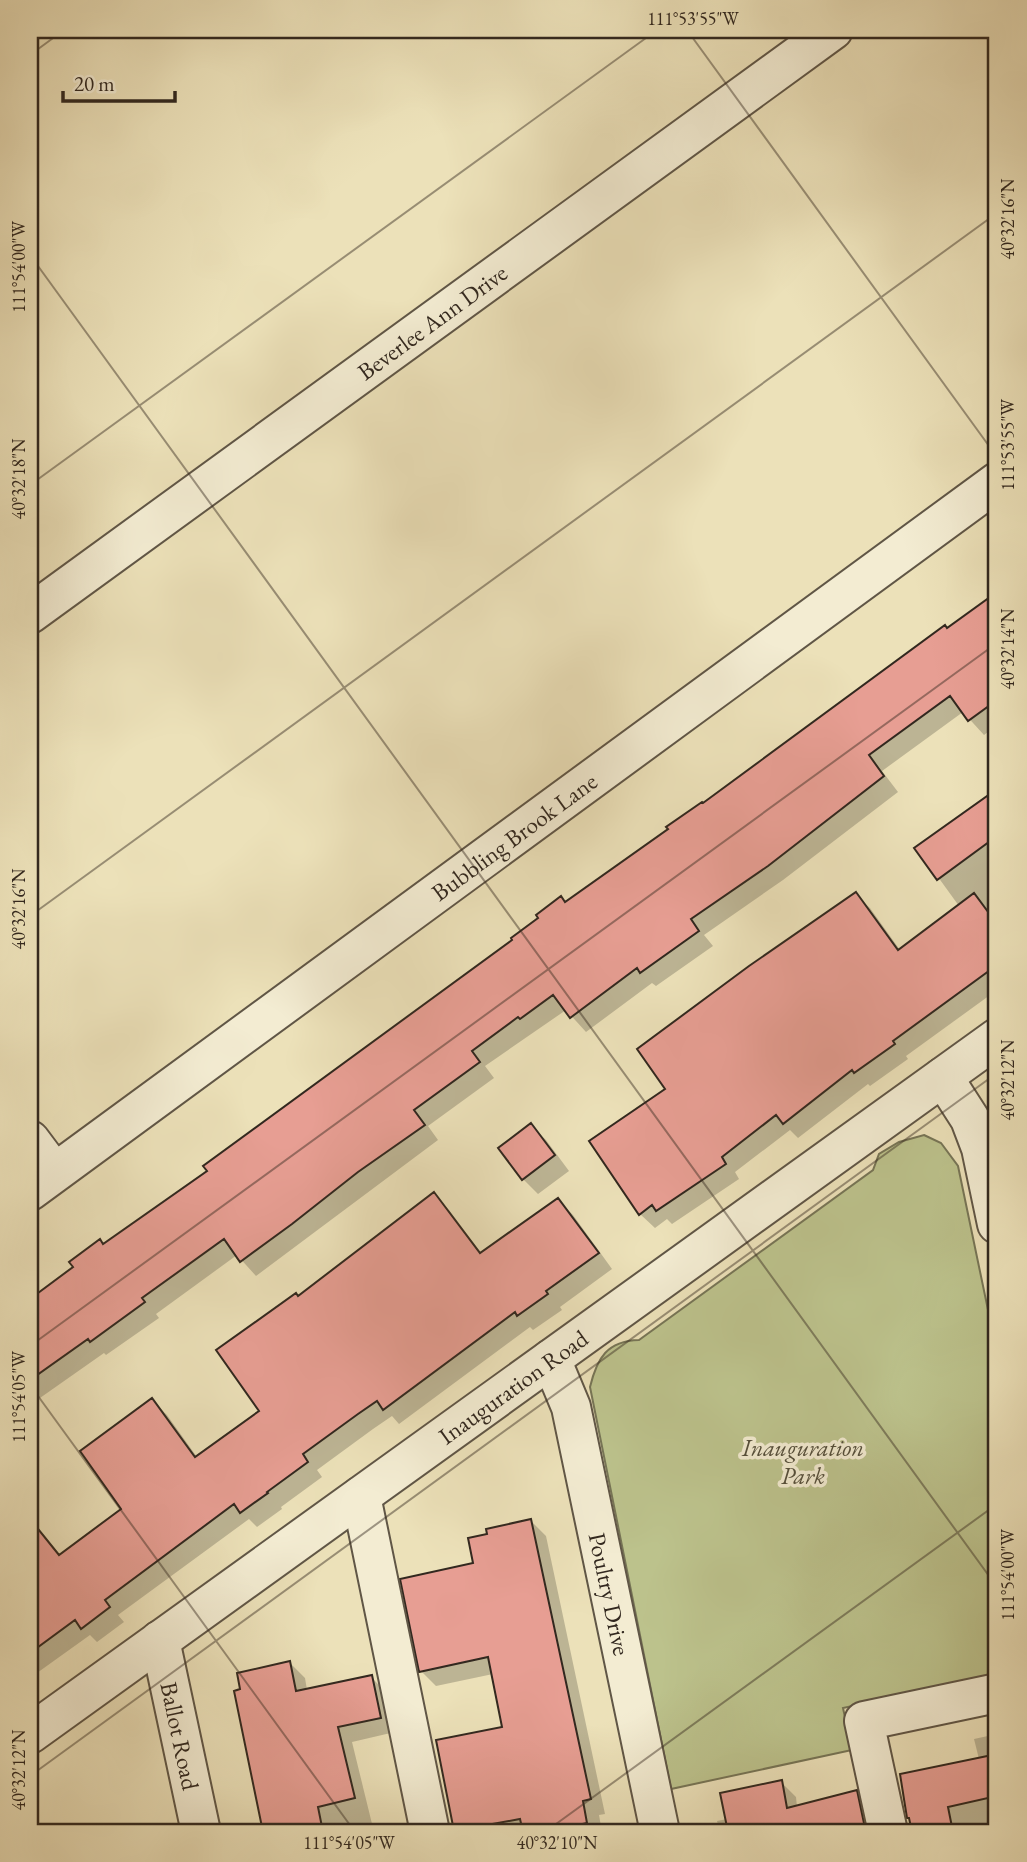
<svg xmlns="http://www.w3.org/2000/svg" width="1027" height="1862" font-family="'EB Garamond',serif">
  <rect width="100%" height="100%" fill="#ece1b9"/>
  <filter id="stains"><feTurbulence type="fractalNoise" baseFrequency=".00286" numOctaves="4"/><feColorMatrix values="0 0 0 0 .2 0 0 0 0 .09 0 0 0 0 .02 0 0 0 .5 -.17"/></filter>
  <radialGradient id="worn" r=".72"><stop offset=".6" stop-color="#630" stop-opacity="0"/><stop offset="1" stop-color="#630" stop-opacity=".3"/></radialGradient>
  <path fill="#bcc28c" stroke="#777556" stroke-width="2" d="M 924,1135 L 941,1143 L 958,1166 L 997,1353 L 997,1675 L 843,1708 L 852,1750 L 671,1789 L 590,1387 C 597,1358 607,1341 639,1340 L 873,1170 L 879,1154 L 899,1142 Z"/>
  <path fill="#0003" d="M 997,594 L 997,725 L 984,735 L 963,712 L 882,771 L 898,792 L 783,880 L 704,935 L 713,946 L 656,986 L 652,983 L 586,1032 L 566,1010 L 485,1066 L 494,1078 L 428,1126 L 438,1140 L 256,1276 L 237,1255 L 156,1314 L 159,1318 L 106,1355 L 104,1353 L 30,1405 L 30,1302 L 104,1246 L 209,1171 L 565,903 Z
    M 988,797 L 997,807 L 997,990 L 906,1056 L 908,1059 L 870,1086 L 868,1084 L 798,1138 L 790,1130 L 735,1172 L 739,1179 L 672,1224 L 667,1219 L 655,1228 L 640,1214 L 668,1089 L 855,894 L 870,908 L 900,950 L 959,906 L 917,848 Z
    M 531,1125 L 546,1140 L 569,1171 L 538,1194 L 523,1179 Z
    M 434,1195 L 449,1210 L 482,1254 L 558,1200 L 573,1215 L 612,1269 L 560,1307 L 562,1310 L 533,1330 L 530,1327 L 399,1424 L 392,1416 L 373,1429 L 317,1470 L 322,1477 L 281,1507 L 282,1509 L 257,1527 L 249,1519 L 118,1615 L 124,1622 L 97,1642 L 90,1635 L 30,1678 L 30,1517 L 61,1556 L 124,1509 L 152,1400 L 167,1415 L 197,1457 L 261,1411 L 298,1298 Z
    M 531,1521 L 546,1536 L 605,1814 L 599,1815 L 602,1832 L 458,1832 L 456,1830 L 504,1728 L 493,1674 L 436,1686 L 421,1671 L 475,1565 Z
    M 290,1663 L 305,1678 L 307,1690 L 371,1677 L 386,1692 L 395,1732 L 352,1742 L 374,1832 L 265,1832 L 236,1693 Z
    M 997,1734 L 997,1832 L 911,1832 L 911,1827 L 979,1759 L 974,1739 Z
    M 781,1782 L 796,1797 L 797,1807 L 856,1792 L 871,1807 L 876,1832 L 720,1832 L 717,1821 L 727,1819 Z
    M 131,1824 L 140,1832 L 93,1832 Z"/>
  <path fill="#e79e93" stroke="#32281f" stroke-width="2" d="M 997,592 L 997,700 L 968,721 L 950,696 L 869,755 L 884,776 L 768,866 L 691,919 L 699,931 L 640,973 L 637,968 L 570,1018 L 553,995 L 520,1019 L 518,1017 L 472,1051 L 480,1062 L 414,1110 L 425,1125 L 358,1172 L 292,1224 L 240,1262 L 224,1239 L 142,1298 L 145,1302 L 90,1342 L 88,1339 L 30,1380 L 30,1299 L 73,1267 L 69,1262 L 100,1239 L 103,1244 L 207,1171 L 203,1166 L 512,940 L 511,938 L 538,918 L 536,915 L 561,896 L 565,902 L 668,829 L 666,827 L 702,802 L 703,803 L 945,625 L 947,628 Z
    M 997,789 L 997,836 L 937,880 L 914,848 Z
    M 856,892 L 898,950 L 974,893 L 997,924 L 997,965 L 893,1041 L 895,1044 L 854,1073 L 852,1070 L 783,1124 L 776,1115 L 722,1157 L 726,1164 L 656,1211 L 652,1205 L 639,1215 L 589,1141 L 665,1089 L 637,1049 L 749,966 Z
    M 531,1123 L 555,1155 L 522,1180 L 498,1148 Z
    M 434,1192 L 480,1253 L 558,1198 L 599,1253 L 546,1291 L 548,1294 L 517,1316 L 515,1312 L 383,1410 L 377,1401 L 358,1414 L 303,1454 L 308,1462 L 267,1492 L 268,1493 L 240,1513 L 234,1504 L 105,1600 L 110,1607 L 81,1629 L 75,1620 L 30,1653 L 30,1519 L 59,1555 L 121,1509 L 80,1451 L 152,1398 L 195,1457 L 259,1411 L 216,1350 L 296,1293 L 298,1296 Z
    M 531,1519 L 591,1799 L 583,1801 L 587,1823 L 546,1832 L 523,1832 L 520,1819 L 454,1831 L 436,1740 L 502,1727 L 488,1657 L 419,1672 L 400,1579 L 473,1563 L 468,1538 L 487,1534 L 486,1529 Z
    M 290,1661 L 296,1691 L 372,1675 L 381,1718 L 338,1727 L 355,1798 L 318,1807 L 323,1832 L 263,1832 L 234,1691 L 240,1689 L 237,1673 Z
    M 997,1754 L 997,1796 L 948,1807 L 953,1832 L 912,1832 L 909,1818 L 907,1818 L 900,1774 Z
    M 782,1780 L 787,1808 L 857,1790 L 865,1828 L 849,1832 L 728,1832 L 720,1793 Z"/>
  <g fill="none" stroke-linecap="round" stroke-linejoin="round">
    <defs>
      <g id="minor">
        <path id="s1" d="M 30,614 L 833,30"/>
        <path d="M 943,1077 L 970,1119 L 981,1148 L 997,1224"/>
        <path d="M 30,1140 L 54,1172"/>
        <path id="s2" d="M 30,1191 L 997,482"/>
        <path id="s3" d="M 551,1359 L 571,1407 L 660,1832"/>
        <path d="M 361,1496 L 430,1832"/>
        <path id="s4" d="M 160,1640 L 201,1832"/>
        <path id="s5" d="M 30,1734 L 997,1038"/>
        <path d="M 888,1832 L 864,1721 L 997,1693"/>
      </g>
    </defs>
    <use href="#minor" stroke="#605646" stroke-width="42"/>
    <use href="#minor" stroke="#f3ecd2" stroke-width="38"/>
  </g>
  <path fill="none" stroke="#32281f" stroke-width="2" stroke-opacity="0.45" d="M 687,30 L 997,457M 30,55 L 64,30M 30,255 L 997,1587M 30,485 L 657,30M 30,916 L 997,213M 30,1346 L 997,643M 30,1385 L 355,1832M 30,1776 L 997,1073M 545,1832 L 997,1504"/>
  <g text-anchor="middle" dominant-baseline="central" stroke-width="7" stroke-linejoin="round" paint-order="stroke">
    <g font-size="24" fill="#32281f" stroke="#f3ecd2">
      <text stroke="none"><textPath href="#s1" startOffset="497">Beverlee Ann Drive</textPath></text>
      <text stroke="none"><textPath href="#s2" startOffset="600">Bubbling Brook Lane</textPath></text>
      <text stroke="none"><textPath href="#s5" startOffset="595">Inauguration Road</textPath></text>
      <text stroke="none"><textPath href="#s3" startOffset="243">Poultry Drive</textPath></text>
      <text stroke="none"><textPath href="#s4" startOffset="98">Ballot Road</textPath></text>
    </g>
    <g font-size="24" font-style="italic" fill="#544e3a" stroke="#f3ecd2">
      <text x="803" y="1447">Inauguration<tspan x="803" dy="28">Park</tspan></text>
    </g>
  </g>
  <rect width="1027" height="1862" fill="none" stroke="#ece1b9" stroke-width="77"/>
  <path d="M63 91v10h112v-10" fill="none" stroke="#32281f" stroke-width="3.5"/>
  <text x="74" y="91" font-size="21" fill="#32281f" stroke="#f3ecd2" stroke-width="5" paint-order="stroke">20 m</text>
  <rect x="38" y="38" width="950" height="1786" fill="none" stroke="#32281f" stroke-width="2.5"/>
  <g font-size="18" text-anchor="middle" fill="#32281f">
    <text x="693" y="25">111°53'55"W</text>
    <text transform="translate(1008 219) rotate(-90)" y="6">40°32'16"N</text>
    <text transform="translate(19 267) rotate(-90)" y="6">111°54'00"W</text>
    <text transform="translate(1008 445) rotate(-90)" y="6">111°53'55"W</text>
    <text transform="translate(19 479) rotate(-90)" y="6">40°32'18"N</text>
    <text transform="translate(1008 649) rotate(-90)" y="6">40°32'14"N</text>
    <text transform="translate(19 909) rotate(-90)" y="6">40°32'16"N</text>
    <text transform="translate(1008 1080) rotate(-90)" y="6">40°32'12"N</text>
    <text transform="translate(19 1397) rotate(-90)" y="6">111°54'05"W</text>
    <text transform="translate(1008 1575) rotate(-90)" y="6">111°54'00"W</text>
    <text transform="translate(19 1770) rotate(-90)" y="6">40°32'12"N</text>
    <text x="349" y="1849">111°54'05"W</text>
    <text x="557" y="1849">40°32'10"N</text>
  </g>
  <rect width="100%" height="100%" filter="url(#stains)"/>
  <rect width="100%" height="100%" fill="url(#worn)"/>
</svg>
